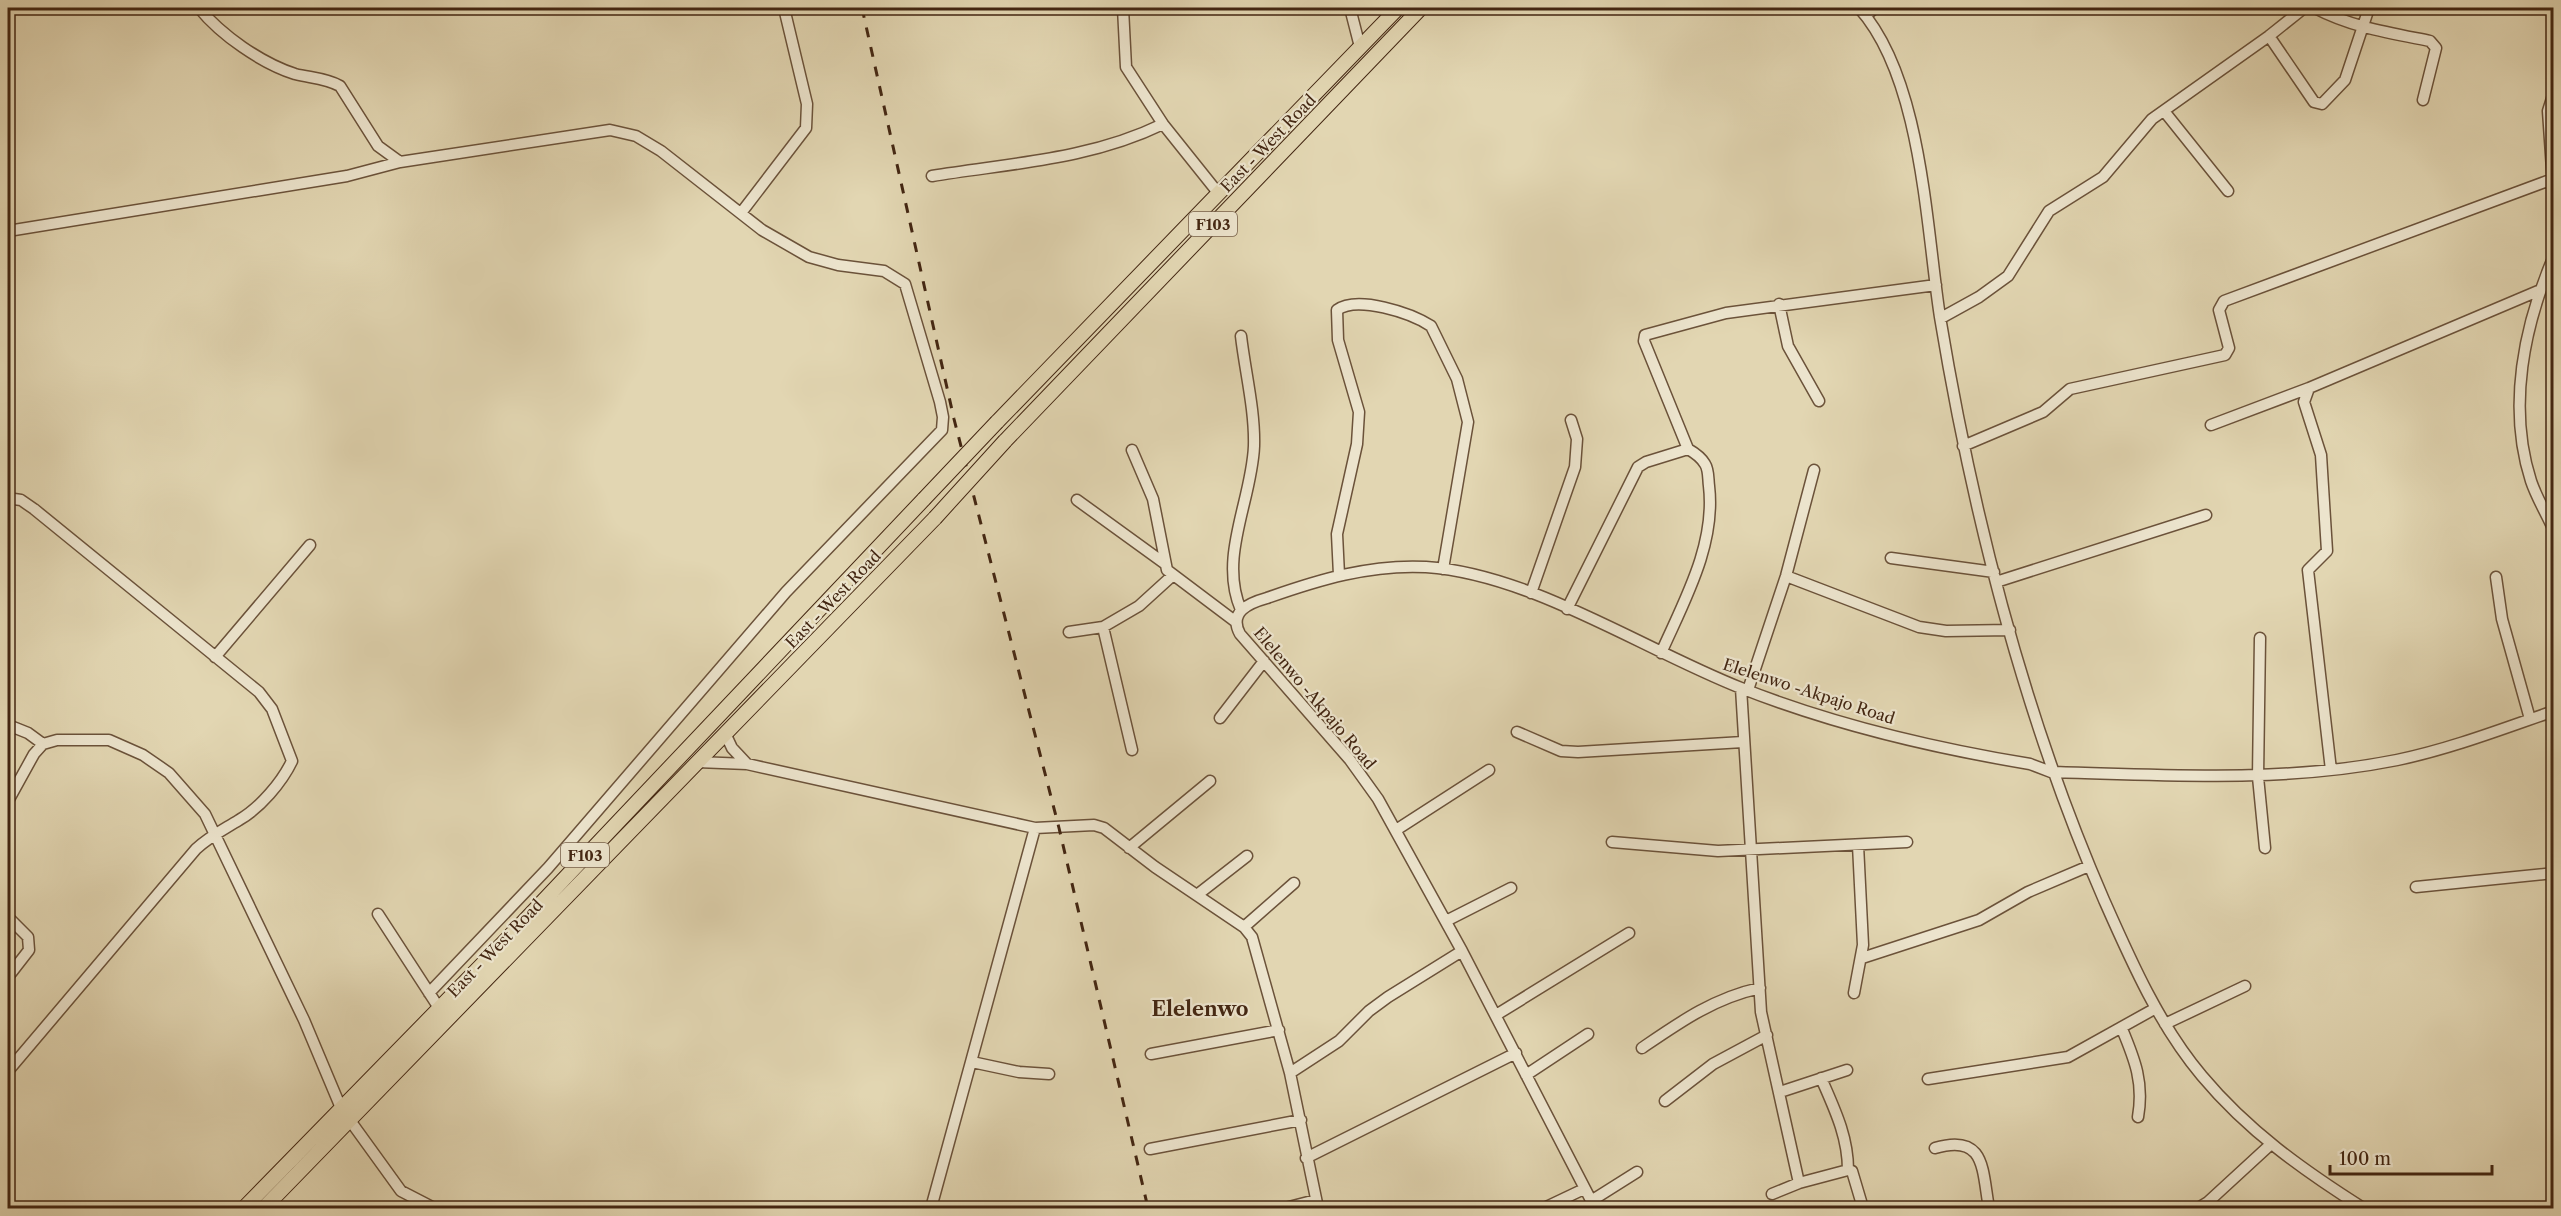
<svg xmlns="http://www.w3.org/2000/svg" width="2561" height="1216" font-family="'Libre Caslon Text',serif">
  <rect width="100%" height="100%" fill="#e2d6b2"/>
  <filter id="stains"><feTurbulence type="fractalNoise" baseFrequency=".00333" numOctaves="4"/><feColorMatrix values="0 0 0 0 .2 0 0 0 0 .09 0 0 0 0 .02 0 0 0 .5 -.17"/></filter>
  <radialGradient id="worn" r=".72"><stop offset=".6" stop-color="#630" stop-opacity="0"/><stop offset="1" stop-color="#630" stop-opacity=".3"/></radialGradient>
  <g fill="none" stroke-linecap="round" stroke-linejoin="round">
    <defs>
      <path id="minor" d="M 199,8 C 221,35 261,63 295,74 C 311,78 326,78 340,86 L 378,146 L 400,162
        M 1123,8 L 1126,67 L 1163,124 L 1219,194
        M 1350,8 L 1360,47
        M 1859,8 C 1922,78 1926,226 1940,317 C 1973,516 2023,714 2104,900 C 2131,961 2159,1025 2202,1076 C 2248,1131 2303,1170 2363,1208
        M 2315,8 C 2351,27 2390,33 2430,41 L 2436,48 L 2423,100
        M 1866,15 L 1875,8
        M 2269,36 L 2314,102 L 2322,104 L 2345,80 L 2369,8
        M 2554,92 L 2548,111 L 2554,199
        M 2164,111 L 2228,191
        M 932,176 C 1011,163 1089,160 1163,124
        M 741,213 L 806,128 L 807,104 L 784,8
        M 8,231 L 347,176 L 400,162 L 610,130 L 636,136 L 661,151 L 762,230 L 809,257 L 838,265 L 884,271 L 905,284 L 940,402 L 943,417 L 942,430 L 786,592 L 548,868 L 429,993
        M 2554,256 C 2524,325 2507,407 2531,481 C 2537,499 2547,514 2554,531
        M 1779,304 L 1788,346 L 1819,401
        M 1941,318 L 1979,297 L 2008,276 L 2049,211 L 2103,177 L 2152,119 L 2269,36 L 2304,8
        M 1241,336 C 1245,371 1255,410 1254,446 C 1252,500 1218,557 1241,610
        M 2309,388 L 2304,402 L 2321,455 L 2327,551 L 2308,570 L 2331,770
        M 2211,425 L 2309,388 L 2538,291
        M 1963,446 L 2043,412 L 2070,389 L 2225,355 L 2229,348 L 2219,310 L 2224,301 L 2550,180
        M 1132,450 L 1153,499 L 1167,570 L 1236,622
        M 1077,500 L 1164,563
        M 1891,558 L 1994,572
        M 1339,575 L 1337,534 L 1357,444 L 1359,412 L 1338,340 L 1337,310 C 1357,295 1411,313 1431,326 L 1457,379 L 1468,422 L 1443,569
        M 1786,576 L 1919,627 L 1946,631 L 2010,630
        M 2496,577 L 2502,619 L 2530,719
        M 1996,582 L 2206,515
        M 1531,593 L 1575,467 L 1577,439 L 1571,420
        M 1567,609 L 1638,467 L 1646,462 L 1688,449
        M 1103,627 L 1132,750
        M 1069,632 L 1103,627 L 1139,606 L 1172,576
        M 2260,638 L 2258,777 L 2265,848
        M 1661,653 C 1684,601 1716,545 1709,486 C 1708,479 1709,470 1705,464 C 1701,457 1695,453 1688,449 L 1644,341 L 1645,335 L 1726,313 L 1936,285
        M 215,657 L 310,545
        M 1741,688 L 1761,1012 L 1799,1183
        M 1748,690 L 1786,576 L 1814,470
        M 1220,718 L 1264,661
        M 8,725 L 28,733 L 43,744
        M 1517,732 L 1561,751 L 1578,752 L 1743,742
        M 725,733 L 732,748 L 747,764
        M 697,762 L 747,764 L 1035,828 L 1094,825 L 1104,828 L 1155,867 L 1244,927 L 1252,937 L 1290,1073 L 1318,1208
        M 8,801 L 34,754 L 43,744 L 57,740 L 109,740 L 143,755 L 169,773 L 205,814 L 304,1020 L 341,1108 L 401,1191 L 434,1208
        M 1396,830 L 1489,770
        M 1612,842 L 1718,851 L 1907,842
        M 1129,848 L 1210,781
        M 2416,887 L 2554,873
        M 1197,895 L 1247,856
        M 378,914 L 439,1008
        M 8,917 L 28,937 L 29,950 L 8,977
        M 1446,921 L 1511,888
        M 1244,927 L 1294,883
        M 1862,958 L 1979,920 L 2028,892 L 2089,866
        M 1854,993 L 1863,945 L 1858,845
        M 1496,1015 L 1629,933
        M 2165,1024 L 2245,986
        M 2122,1029 C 2135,1060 2144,1083 2138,1117
        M 1642,1048 C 1680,1022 1714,998 1760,988
        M 1151,1054 L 1279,1030
        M 972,1062 L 1019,1072 L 1049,1074
        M 8,1071 L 196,849 C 210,836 223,830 239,820 C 260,808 282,782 292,761 L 272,709 L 259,692 L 34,509 L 21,500 L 14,499
        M 1290,1073 L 1339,1041 L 1369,1011 L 1388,997 L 1462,951
        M 1526,1075 L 1588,1034
        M 1821,1078 C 1834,1108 1848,1136 1848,1170 L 1852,1171 L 1863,1208
        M 1928,1079 L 2068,1057 L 2156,1008
        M 1780,1092 L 1847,1070
        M 1665,1101 L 1713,1064 L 1767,1035
        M 1935,1148 C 1986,1133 1982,1170 1989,1208
        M 1150,1149 L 1301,1120
        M 1306,1158 L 1516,1053
        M 1772,1194 L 1799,1183 L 1848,1170
        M 1591,1201 L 1637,1172
        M 931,1208 L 1035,828
        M 1285,1208 L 1316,1200
        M 1544,1208 L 1584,1189
        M 1595,1208 L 1462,951 L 1378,799 L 1350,760 L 1240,634 C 1228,612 1249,603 1267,598 C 1318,580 1370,564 1426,567 C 1531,574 1642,649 1741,688 C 1832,724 1933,748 2030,764 L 2051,772 C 2168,775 2282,783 2397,760 C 2450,749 2502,729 2554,711
        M 2198,1208 L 2208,1202 L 2270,1145"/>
      <path id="major" d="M 997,422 L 1398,8
        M 1005,441 L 1421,8
        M 244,1208 L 509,937 L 924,499
        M 264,1208 L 935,518"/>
    </defs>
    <use href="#minor" stroke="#6b523a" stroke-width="13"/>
    <use href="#major" stroke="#432612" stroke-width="16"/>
    <use href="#minor" stroke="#ece4cd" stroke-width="10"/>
    <use href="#major" stroke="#e2d6b2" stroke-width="14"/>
    <path stroke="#432612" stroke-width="3" stroke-dasharray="10 10" stroke-linecap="butt" d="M 862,8 L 954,419 L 1059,828 L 1148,1208"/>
    <defs>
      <path id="major-bridge" d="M 924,499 L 997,422
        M 935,518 L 1005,441"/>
    </defs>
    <use href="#major-bridge" stroke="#432612" stroke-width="16" stroke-linecap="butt"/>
    <use href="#major-bridge" stroke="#e2d6b2" stroke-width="14"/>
  </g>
  <g text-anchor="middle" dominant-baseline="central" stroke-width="4.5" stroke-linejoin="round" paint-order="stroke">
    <g fill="#ece4cd" stroke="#765f4a" stroke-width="1.5">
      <rect x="1189" y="212" width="48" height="24" rx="4.5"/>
      <rect x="561" y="843" width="48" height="24" rx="4.5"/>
    </g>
    <g font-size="15" font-weight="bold" fill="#432612">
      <text x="1213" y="224">F103</text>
      <text x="585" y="855">F103</text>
    </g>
    <g font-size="16" fill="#432612" stroke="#ece4cd">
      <text transform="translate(1268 143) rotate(-46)">East - West Road</text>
      <text transform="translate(833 599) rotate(-46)">East - West Road</text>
      <text transform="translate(1809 691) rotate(18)">Elelenwo -Akpajo Road</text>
      <text transform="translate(1315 698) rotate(50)">Elelenwo -Akpajo Road</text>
      <text transform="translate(495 948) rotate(-46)">East - West Road</text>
    </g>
    <g font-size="20" font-weight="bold" fill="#432612" stroke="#ece4cd">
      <text x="1200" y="1009">Elelenwo</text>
    </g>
  </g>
  <rect width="2561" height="1216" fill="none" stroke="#e2d6b2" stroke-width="30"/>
  <rect x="9" y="9" width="2543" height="1198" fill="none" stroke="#432612" stroke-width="3"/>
  <rect x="15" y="15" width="2531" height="1186" fill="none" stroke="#432612" stroke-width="1.5"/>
  <path d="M2330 1165v9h162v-9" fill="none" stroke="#432612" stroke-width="3"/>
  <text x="2339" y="1165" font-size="18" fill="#432612" stroke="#ece4cd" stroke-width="4.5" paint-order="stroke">100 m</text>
  <rect width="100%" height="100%" filter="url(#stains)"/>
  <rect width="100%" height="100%" fill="url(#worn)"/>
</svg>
